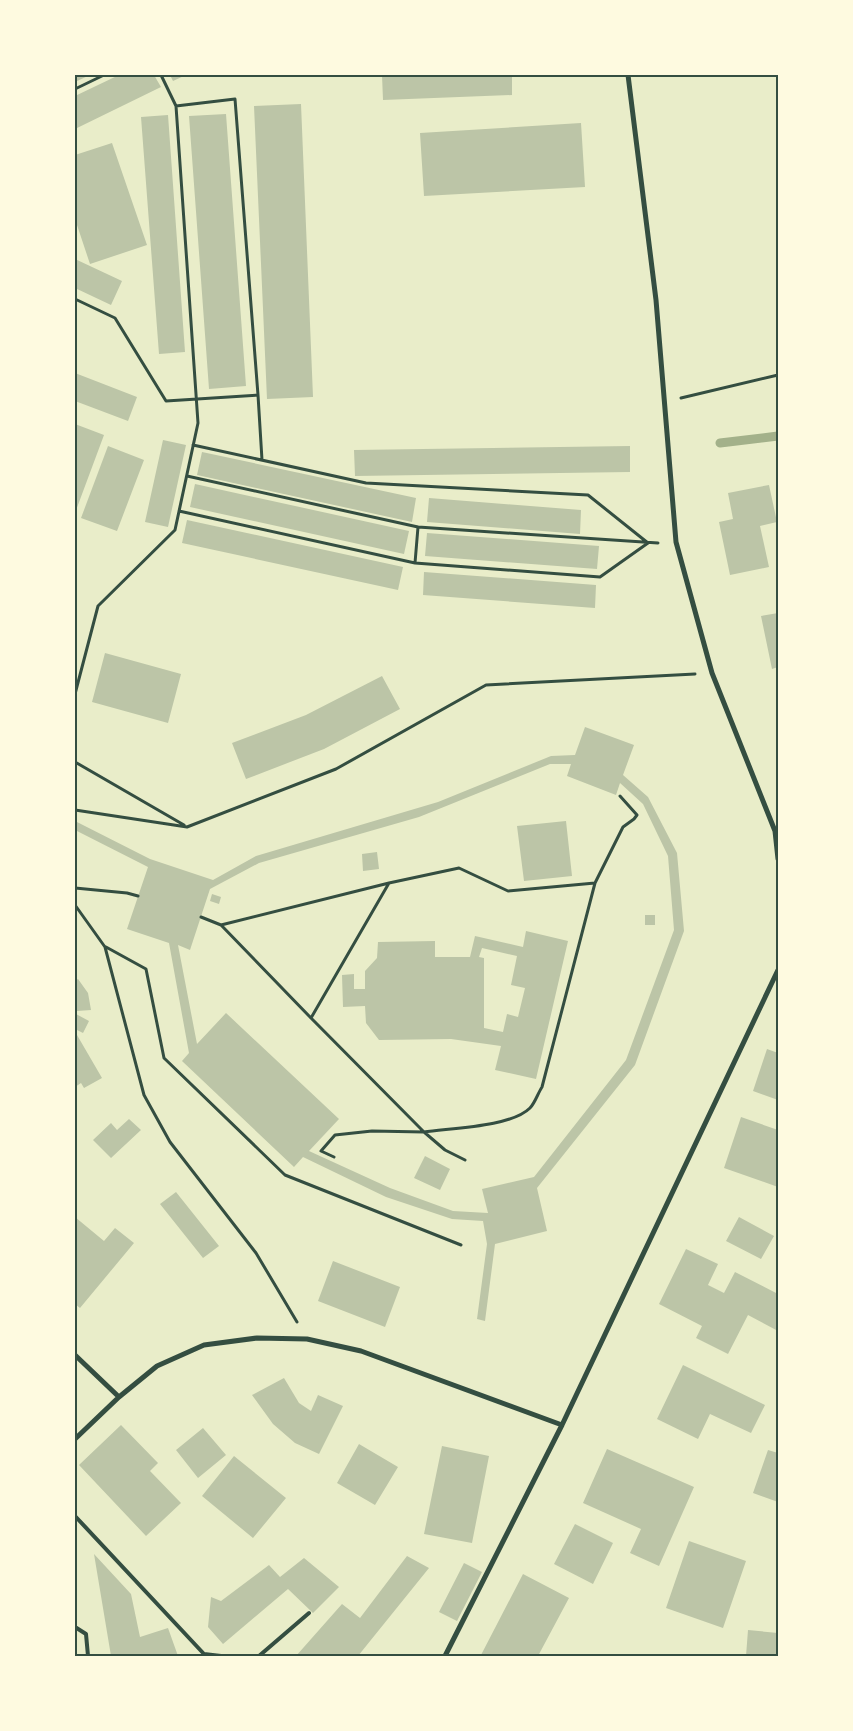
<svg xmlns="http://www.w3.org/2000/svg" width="853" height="1731" font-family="'DM Sans',sans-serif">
  <rect width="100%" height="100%" fill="#e9edc9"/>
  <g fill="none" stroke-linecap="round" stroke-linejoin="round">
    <path stroke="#a3b18a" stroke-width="9" d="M 720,443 L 778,436"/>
  </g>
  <path fill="#bcc5a7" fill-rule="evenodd" d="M 75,75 L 90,75 L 75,82 Z
    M 119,75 L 154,75 L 161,87 L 75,129 L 75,96 Z
    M 170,75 L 186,75 L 173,81 Z
    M 382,75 L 512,75 L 512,95 L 383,100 Z
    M 301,104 L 313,397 L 267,399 L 254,106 Z
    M 226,114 L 246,386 L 209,389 L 189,116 Z
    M 168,115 L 185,352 L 159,354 L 141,117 Z
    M 581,123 L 585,187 L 424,196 L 420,133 Z
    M 112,143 L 147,245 L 90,264 L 75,219 L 75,155 Z
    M 75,259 L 122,281 L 111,305 L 75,288 Z
    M 75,373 L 137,397 L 128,421 L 75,401 Z
    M 75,424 L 104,435 L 75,513 Z
    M 163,440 L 186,445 L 168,527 L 145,522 Z
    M 108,446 L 144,460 L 117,531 L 81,518 Z
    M 630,446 L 630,472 L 355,476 L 354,450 Z
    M 202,452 L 416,498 L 412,522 L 197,475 Z
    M 195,484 L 409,531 L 404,554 L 190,507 Z
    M 769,485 L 777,522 L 760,526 L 769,567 L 730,575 L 719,522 L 733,519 L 728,493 Z
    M 429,498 L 581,510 L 580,534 L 427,522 Z
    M 187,520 L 403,567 L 398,590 L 182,543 Z
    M 427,533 L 599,546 L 597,569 L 425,556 Z
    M 424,572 L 596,585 L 595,608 L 423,595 Z
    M 778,613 L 778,667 L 772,669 L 761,616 Z
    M 105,653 L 181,674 L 168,723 L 92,702 Z
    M 382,676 L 400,709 L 324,749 L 246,779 L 232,743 L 306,715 Z
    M 585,727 L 634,745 L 623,775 L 648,797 L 677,853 L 684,931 L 635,1065 L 537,1188 L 547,1231 L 495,1244 L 485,1321 L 477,1319 L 487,1244 L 483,1221 L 452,1219 L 386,1197 L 303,1157 L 294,1167 L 182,1061 L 189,1053 L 169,943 L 127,929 L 148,867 L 75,830 L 75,821 L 150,859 L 213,880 L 256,856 L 438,802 L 551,756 L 575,755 ZM 550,764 L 571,764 L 567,776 L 616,795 L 620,783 L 643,804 L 668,856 L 674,930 L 626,1060 L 534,1177 L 482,1189 L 488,1213 L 453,1211 L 390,1188 L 309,1151 L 339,1119 L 226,1013 L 197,1044 L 178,945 L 190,950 L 210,889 L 259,863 L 419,817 Z
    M 566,821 L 572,876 L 524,881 L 517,826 Z
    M 377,852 L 379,869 L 363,871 L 362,854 Z
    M 212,894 L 221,897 L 219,904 L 210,901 Z
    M 645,915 L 655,915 L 655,925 L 645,925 Z
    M 526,931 L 568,941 L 536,1079 L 495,1070 L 501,1046 L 451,1039 L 379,1040 L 366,1023 L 365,1006 L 343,1007 L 342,975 L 354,974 L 354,989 L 365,989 L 365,971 L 377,958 L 378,942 L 435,941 L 435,957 L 470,957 L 475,936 L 523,947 ZM 482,948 L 517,956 L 511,985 L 525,988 L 518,1017 L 507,1014 L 503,1032 L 484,1028 L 484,958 L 479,957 Z
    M 78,979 L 88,993 L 91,1010 L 77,1011 L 75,981 Z
    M 76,1014 L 89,1021 L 83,1033 L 75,1029 Z
    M 77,1035 L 102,1078 L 84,1088 L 81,1083 L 75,1087 L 75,1036 Z
    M 767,1049 L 778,1053 L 778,1100 L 753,1091 Z
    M 741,1117 L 778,1130 L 778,1187 L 724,1168 Z
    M 129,1119 L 141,1130 L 111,1158 L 93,1140 L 111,1123 L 117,1130 Z
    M 425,1156 L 450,1169 L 440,1190 L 414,1178 Z
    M 176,1192 L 219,1246 L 203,1258 L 160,1204 Z
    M 75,1217 L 104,1241 L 115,1228 L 134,1243 L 80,1308 L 75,1304 Z
    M 739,1217 L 774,1236 L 761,1259 L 726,1241 Z
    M 686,1249 L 718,1264 L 708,1285 L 724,1293 L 735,1272 L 778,1294 L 778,1331 L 748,1315 L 728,1354 L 696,1338 L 702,1326 L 659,1304 Z
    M 333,1261 L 400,1287 L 385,1327 L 318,1301 Z
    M 683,1365 L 765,1405 L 751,1433 L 710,1414 L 698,1439 L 657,1419 Z
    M 284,1378 L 299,1403 L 311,1411 L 318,1395 L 343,1406 L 319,1454 L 295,1443 L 273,1424 L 252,1395 Z
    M 121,1425 L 158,1463 L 150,1471 L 181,1503 L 146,1536 L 79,1465 Z
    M 203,1428 L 226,1455 L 198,1478 L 176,1450 Z
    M 359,1444 L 398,1467 L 375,1505 L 337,1483 Z
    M 442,1446 L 489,1456 L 472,1543 L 424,1534 Z
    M 607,1449 L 694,1487 L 659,1566 L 630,1553 L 641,1529 L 583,1503 Z
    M 768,1450 L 778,1453 L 778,1502 L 753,1493 Z
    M 234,1456 L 286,1498 L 253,1538 L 202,1496 Z
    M 575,1524 L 613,1543 L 593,1584 L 554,1564 Z
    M 689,1541 L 746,1561 L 723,1628 L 666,1608 Z
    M 94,1554 L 131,1594 L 140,1637 L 168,1628 L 178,1656 L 111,1656 Z
    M 407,1556 L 429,1568 L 358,1656 L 296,1656 L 342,1604 L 360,1618 Z
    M 304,1558 L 339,1587 L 313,1613 L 288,1589 L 223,1644 L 208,1627 L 211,1597 L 221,1601 L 269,1565 L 280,1577 Z
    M 464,1563 L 482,1572 L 457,1621 L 439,1612 Z
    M 523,1574 L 569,1598 L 538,1656 L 483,1656 L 481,1655 Z
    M 748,1630 L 778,1633 L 778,1656 L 746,1656 Z"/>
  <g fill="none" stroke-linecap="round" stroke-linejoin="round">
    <path stroke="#344e41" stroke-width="3" d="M 75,89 L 104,75
      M 75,299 L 115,318 L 166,401 L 258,395 L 235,99 L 176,106
      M 258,395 L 262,460
      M 681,398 L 778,375
      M 193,445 L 366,483 L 588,495 L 648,543
      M 187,476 L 418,527
      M 179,511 L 415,563 L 600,577 L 648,543
      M 415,563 L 418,527 L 658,543
      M 75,694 L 98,606 L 175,530 L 198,423 L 176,106 L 161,75
      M 75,762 L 184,825
      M 75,810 L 187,827 L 336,769 L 486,685 L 695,674
      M 595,883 L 623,827 L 634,819 L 637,815 L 620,796
      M 75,888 L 127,893 L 138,896
      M 75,905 L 105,947 L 144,1095 L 170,1142 L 256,1253 L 297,1322
      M 201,917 L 221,925 L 311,1018 L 424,1132 C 451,1128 511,1127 530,1108 C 535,1103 538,1093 542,1087 L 595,883 L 508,891 L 459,868 L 389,883 L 221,925
      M 106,947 L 146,969 L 164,1058 L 285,1175 L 461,1245
      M 311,1018 L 389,883
      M 334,1157 L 321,1151 L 335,1135 L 372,1131 L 424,1132 L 445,1150 L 465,1160"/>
    <path stroke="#344e41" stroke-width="4" d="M 75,1516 L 204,1654 L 221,1656
      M 75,1627 L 86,1634 L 88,1656
      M 259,1656 L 309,1613"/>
    <path stroke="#344e41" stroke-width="5" d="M 628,75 L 656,300 L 676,542 L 712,673 L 775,831 L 778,859
      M 75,1355 L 119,1397 L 157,1366 L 204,1345 L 257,1338 L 307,1339 L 361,1351 L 562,1425
      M 75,1439 L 119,1397
      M 445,1656 L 562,1425 L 778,970"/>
  </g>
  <rect width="853" height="1731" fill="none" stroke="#fefae0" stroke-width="152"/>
  <rect x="76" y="76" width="701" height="1579" fill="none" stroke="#344e41" stroke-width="2"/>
</svg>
